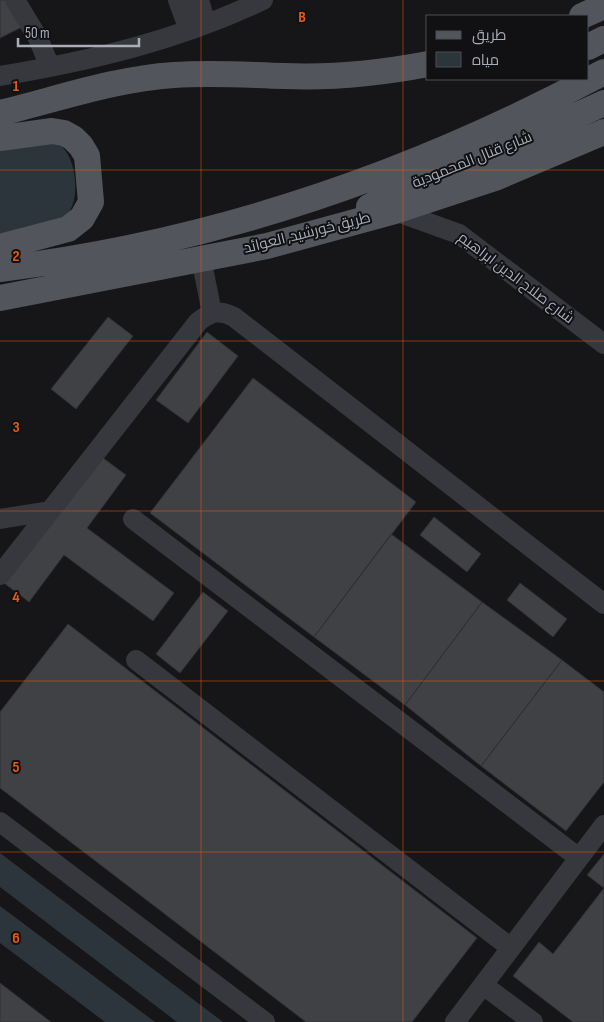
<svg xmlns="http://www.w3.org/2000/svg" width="604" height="1022" font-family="'Sofia Sans Condensed',Cairo,sans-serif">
  <rect width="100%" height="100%" fill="#161618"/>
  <path fill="#2c353c" d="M 58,143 C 70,153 73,164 75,180 C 76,192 75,206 66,216 C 59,222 12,233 0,237 L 0,151 Z
    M 0,853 L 223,1022 L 177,1022 L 0,887 Z
    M 0,906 L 155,1022 L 105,1022 L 0,943 Z"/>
  <path fill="#404145" stroke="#303034" d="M 0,0 L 5,0 L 22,27 L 0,38 Z
    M 108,317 L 133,336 L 76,409 L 51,389 Z
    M 207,332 L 238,356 L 188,423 L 156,400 Z
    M 253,378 L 416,502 L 314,637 L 150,513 Z
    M 99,455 L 126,475 L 87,528 L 174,593 L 153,621 L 64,555 L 29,602 L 4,583 Z
    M 434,517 L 481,554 L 467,572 L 420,535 Z
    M 391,534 L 482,602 L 405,705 L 314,637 Z
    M 520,583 L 567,619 L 553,637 L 507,600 Z
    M 203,592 L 228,611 L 180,673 L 156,654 Z
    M 482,602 L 562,660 L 481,766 L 405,705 Z
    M 68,624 L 477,938 L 412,1022 L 306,1022 L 0,788 L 0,712 Z
    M 562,660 L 604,692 L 604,782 L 566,831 L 481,766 Z
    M 604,854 L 604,888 L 587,875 Z
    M 604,888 L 604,1022 L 573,1022 L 513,976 L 539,942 L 553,954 Z
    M 0,983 L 51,1022 L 0,1022 Z"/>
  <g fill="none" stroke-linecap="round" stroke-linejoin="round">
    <path stroke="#37383d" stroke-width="20" d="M 15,0 L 38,38 L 50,67
      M 178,0 L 189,30
      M 199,0 L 206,24
      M 0,76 C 90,61 180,40 263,0
      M 395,211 L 459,234 L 604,344
      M 201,258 L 212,313
      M 0,519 L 50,511
      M 133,519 L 579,858
      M 0,575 L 198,322 C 210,312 219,309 234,317 L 604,604
      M 136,660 L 511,948
      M 0,822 L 265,1022
      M 483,985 L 533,1022
      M 455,1022 L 604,825"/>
    <path stroke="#53555c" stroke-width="26" d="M 582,16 L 604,6
      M 588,47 L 604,39
      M 0,113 C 58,99 114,79 174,75 C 211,72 247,75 284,76 C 332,78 381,73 428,64
      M 0,138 L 52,131 L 64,133 L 73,138 L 81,146 L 87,156 L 91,202 L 82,218 L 68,229 L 0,247
      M 369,207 L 413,184 L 503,149 L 604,103
      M 0,269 C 213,243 415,174 604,72
      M 0,298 L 267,246 L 395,211 L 495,178 L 604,132"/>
  </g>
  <path fill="none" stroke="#e8590c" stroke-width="1" stroke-opacity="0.55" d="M 201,0 L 201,1022M 403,0 L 403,1022M 0,170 L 604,170M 0,341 L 604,341M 0,511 L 604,511M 0,681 L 604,681M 0,852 L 604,852"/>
  <g text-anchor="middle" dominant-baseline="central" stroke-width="4" stroke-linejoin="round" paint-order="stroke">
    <g font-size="15" fill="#a8adb8" stroke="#111113">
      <text transform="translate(472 160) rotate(-22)">شارع قنال المحمودية</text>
      <text transform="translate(307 233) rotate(-14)">طريق خورشيد, العوائد</text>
      <text transform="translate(516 278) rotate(37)">شارع صلاح الدين ابراهيم</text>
    </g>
  </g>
  <g font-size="16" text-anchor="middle" font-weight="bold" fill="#e8590c" stroke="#111113" stroke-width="4" stroke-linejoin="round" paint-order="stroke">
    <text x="302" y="22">B</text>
    <text x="16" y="91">1</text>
    <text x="16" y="261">2</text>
    <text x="16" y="432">3</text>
    <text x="16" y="602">4</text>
    <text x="16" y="772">5</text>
    <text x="16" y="943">6</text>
  </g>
  <rect x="426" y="15" width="162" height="65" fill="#111113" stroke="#4d4f55"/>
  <rect x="436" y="31" width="25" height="8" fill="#53555c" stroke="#4d4f55"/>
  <text x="472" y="40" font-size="15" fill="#a8adb8">طريق</text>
  <rect x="436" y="52" width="25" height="15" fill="#2c353c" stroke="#4d4f55"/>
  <text x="472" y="65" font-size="15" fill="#a8adb8">مياه</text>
  <path d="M18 38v8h121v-8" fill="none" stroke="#a8adb8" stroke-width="2.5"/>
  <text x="25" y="38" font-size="15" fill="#a8adb8" stroke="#111113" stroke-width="4" paint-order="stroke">50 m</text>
</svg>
